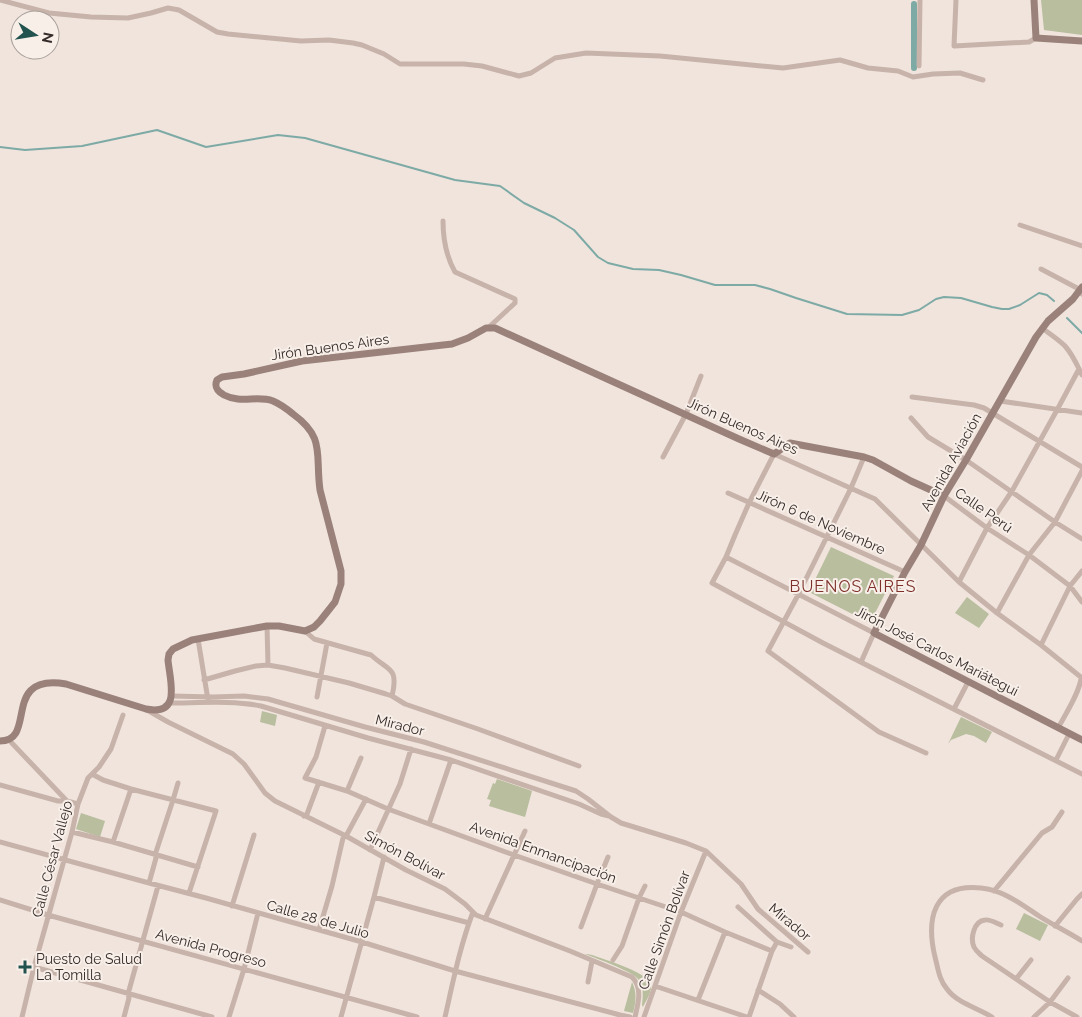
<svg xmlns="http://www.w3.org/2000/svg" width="1082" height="1017" font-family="Raleway,sans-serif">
  <rect width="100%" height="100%" fill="#f0e4dd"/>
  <path fill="#b8be9e" d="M 1041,0 L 1082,0 L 1082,35 L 1044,30 Z
    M 831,547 L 894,576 L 870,623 L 809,592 Z
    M 967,597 L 989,614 L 979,628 L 955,613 Z
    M 262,711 L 277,715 L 275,726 L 260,722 Z
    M 961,717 L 992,732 L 986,743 L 974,736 L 966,734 L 951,740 L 948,744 Z
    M 497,779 L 532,791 L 525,817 L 489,806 L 491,800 L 487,799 L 493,783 L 495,784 Z
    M 81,813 L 105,821 L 100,837 L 76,829 Z
    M 1024,913 L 1048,925 L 1040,941 L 1016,929 Z
    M 585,954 L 587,954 L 592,955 C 603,959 650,973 651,985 C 652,992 646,1001 643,1007 L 642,1005 C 643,996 644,987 638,979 C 632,971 595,958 585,954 Z
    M 632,982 C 637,992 636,1002 633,1013 L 624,1011 Z"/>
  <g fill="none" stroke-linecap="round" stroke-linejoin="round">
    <path stroke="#7eaaa6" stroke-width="2" d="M 0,147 L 25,150 L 82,146 L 157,130 L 206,147 L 278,135 L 305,138 L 455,180 L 500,186 L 524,203 L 555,218 L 574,230 L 598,257 L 608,263 L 633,269 L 659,270 L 681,275 L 715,285 L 755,285 L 770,289 L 796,298 L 847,314 L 902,315 L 919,310 L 936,299 L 944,297 L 961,298 L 992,307 L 1002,309 L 1009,309 L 1020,305 L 1039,293 L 1047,295 L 1054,301
      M 1067,318 L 1082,333"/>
    <path stroke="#7eaaa6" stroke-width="6" d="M 914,68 L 914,4"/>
    <path stroke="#c7b3aa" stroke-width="5" d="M 0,0 L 49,13 L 91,17 L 128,18 L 151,13 L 168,8 L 179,10 L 217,32 L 228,34 L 301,41 L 329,40 L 353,43 L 362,45 L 384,54 L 400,64 L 464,64 L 482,66 L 519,76 L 531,73 L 555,58 L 586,53 L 660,56 L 783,68 L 840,60 L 868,68 L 898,71 L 913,77 L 933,74 L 960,73 L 983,80
      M 956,0 L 954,46 L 1029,42 L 1036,38
      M 919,66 L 920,0
      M 443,221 C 443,238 446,256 455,272 L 515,299 L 515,303 L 489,327
      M 1020,225 L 1082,246
      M 1041,269 L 1077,288 L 1079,292 L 1082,294
      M 1042,328 C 1050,334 1058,339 1065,346 C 1073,355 1077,365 1082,375
      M 912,397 L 974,405 L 984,408 L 1082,467
      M 1000,401 L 1082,413
      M 911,418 L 928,437 L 966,460 L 1055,522 L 1082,539
      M 663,457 L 686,414 L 701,376
      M 864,457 L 851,488 L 798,595 L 768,651 L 879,732 L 926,753
      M 728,493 L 905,572
      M 944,496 L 987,528 L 1029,555 L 1070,586 L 1082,602
      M 726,557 L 874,633 L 861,662
      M 959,582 L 987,528 L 1012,491 L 1057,410 L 1079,369
      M 997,613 L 1029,555 L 1055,522 L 1082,471
      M 267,626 L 268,665
      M 305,631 L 314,639 L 371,655 C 388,671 399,666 392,696
      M 198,639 L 208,700
      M 1041,645 L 1070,586 L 1082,571
      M 1082,678 L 1041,645 L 997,613 L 959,582 L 875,499 L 774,454 L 749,503 L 735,535 L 726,557 L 712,583 L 823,643 L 1082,774
      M 204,680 L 235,671 L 256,666 L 268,665 L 285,668 L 349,683 L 386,694 L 392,696 L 405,704 L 478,729 L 579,766
      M 172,696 L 213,697 L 244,696 L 268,699 L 365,727 L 424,742 L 576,791 L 588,799 L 611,817 L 621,823 L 686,843 L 706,851 L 741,884 L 758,909 L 808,952
      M 317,697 L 327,643
      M 169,703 C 197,703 234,700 261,706 L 368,738 L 451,760 L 579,804 L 601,814 L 609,816
      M 954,709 L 968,682
      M 147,710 L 168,722 L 233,754 L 244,764 L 265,793 L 275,801 L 346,836 L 406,870 L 445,889 L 465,904 L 476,915 L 570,951 L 632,977 C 643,988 638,1004 635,1017
      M 325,726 L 316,757 L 305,778 L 347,791 L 388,809 L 514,855 L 597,884 L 681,912 L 725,932 L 772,951
      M 1058,728 C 1065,715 1081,690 1081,677
      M 8,739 L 67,801
      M 1056,760 L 1069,734
      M 92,774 L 103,780 L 131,789 L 216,811 L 189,893
      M 0,785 L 58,801 L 67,801 L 78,804
      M 347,791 L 361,758
      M 304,816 L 307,814 L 319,782
      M 429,824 L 451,760
      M 72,832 L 113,842 L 198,867
      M 0,842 L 149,883 L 206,898 L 362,942 L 455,971 L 620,1015 L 630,1017
      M 113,842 L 131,789
      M 370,850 L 400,784 L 411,749
      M 149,883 L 156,858 L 155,855 L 173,800 L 178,783
      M 994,891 L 1042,833 L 1052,827 L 1062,812
      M 374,897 L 469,923
      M 0,900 L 48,915 L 417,1017
      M 232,906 L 254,835
      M 738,907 L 777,942 L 791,947
      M 485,919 L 525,831
      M 1001,925 C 996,923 990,919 985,920 C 974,921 970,938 974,947 C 976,951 979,953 982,956 L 1050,1002 L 1077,1017
      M 1055,926 L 1077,899 L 1082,894
      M 581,927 L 597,884 L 608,857
      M 319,930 L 332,886 L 343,838 L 346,836 L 366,799
      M 613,960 L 622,946 L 639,898 L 645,886
      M 34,967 L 212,1017
      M 1016,979 L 1031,960
      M 588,982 L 592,961
      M 655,986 L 747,1017
      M 758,990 L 780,1004 L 794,1017
      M 698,1000 L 725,932
      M 22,1017 L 34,967 L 72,832 L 78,804 L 88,778 L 99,767 L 111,749 L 123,715
      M 124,1017 L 129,998 L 128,994 L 158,886
      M 229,1017 L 244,969 L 258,913
      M 341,1017 L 374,897 L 384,857
      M 445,1017 C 453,982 460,946 473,912
      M 644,1017 L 681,912 L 706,851
      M 749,1017 L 772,951 L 777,942
      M 992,1017 C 978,1008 957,1003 947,989 C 939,980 938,968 935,957 C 926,919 933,883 981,888 C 1003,890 1021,904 1039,916 C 1053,925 1068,932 1082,941
      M 1034,1017 L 1050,1002 L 1068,978"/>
    <path stroke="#9a827b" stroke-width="7" d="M 1034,0 L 1036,38 L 1082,41
      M 1082,287 L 1073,299 L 1048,321 L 1036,337 L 966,460 L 944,496 L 921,545 L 905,572 L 874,633 L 1082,740
      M 0,741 C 38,741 0,673 66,684 L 146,709 C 182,716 170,682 168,660 L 169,654 L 173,649 L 192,640 L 267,626 L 279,626 L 305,631 L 314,627 L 320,621 L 335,602 L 341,584 L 341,571 L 320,490 C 315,454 326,438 293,414 C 287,409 280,404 273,401 C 257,395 241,404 224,395 C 217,391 214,387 217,380 L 222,377 L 244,374 L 302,361 L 452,344 L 468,338 L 486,328 L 495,328 L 739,439 L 774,454 L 790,443 L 864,457 L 873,460 L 911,481 L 944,496"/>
  </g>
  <path fill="#22534f" stroke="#f8efe9" stroke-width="2" d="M22.5 959.5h5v5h5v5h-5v5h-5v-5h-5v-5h5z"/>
  <g text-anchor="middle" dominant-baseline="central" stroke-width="4" stroke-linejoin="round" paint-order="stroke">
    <g font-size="14" fill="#352b29" stroke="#f8efe9">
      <text transform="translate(330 347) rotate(-8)">Jirón Buenos Aires</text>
      <text transform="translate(743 426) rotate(24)">Jirón Buenos Aires</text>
      <text transform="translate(951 462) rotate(-61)">Avenida Aviación</text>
      <text transform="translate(984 510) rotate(35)">Calle Perú</text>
      <text transform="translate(821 522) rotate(24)">Jirón 6 de Noviembre</text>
      <text transform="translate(937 651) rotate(27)">Jirón José Carlos Mariátegui</text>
      <text transform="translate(400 725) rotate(14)">Mirador</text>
      <text transform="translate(543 852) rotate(20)">Avenida Enmancipación</text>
      <text transform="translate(405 855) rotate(28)">Simón Bolívar</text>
      <text transform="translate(52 859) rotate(-75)">Calle César Vallejo</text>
      <text transform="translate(318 919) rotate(16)">Calle 28 de Julio</text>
      <text transform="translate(790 922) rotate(40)">Mirador</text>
      <text transform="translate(664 930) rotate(-70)">Calle Simón Bolívar</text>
      <text transform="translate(211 948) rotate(15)">Avenida Progreso</text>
    </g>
    <g font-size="14" fill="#352b29" stroke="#f8efe9" text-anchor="start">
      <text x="36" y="959">Puesto de Salud<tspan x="36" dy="16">La Tomilla</tspan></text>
    </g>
    <g font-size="16" letter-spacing="1" fill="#7d3029" stroke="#f8efe9">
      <text x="853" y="586">BUENOS AIRES</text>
    </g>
  </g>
  <g transform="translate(35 35) rotate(102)"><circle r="24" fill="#f8efe9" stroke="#aaa19c"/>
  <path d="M0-4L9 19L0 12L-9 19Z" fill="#22534f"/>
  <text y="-8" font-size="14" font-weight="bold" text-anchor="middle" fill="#352b29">N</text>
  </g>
</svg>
